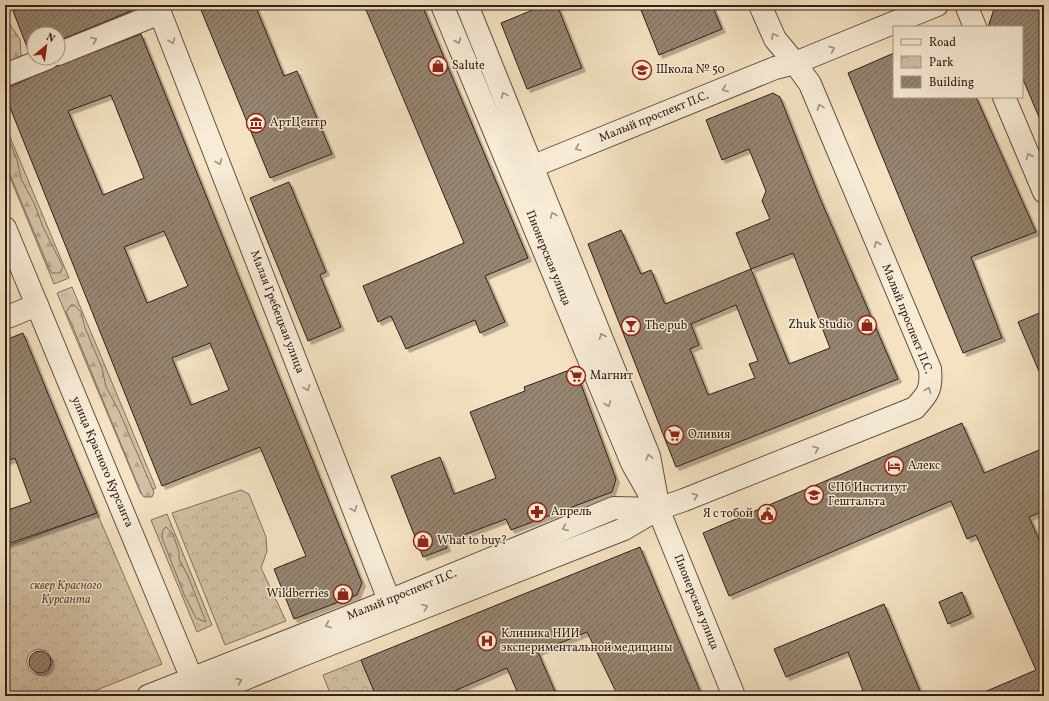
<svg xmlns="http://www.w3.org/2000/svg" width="1049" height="701" font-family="Vollkorn,serif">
  <defs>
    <pattern id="grass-tufts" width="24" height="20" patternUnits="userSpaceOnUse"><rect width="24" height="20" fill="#d3c1a5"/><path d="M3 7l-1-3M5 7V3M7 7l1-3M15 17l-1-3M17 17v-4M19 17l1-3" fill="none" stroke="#b5a68d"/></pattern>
    <pattern id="forest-firs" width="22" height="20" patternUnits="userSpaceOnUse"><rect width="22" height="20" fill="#d3c1a5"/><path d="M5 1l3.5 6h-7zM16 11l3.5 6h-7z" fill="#b5a68d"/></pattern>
    <pattern id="park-crowns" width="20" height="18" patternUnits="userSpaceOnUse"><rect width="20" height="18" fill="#d3c1a5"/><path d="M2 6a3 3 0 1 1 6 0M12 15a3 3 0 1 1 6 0" fill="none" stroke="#b5a68d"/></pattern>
    <pattern id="building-hatch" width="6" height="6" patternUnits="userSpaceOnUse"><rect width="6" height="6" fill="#968571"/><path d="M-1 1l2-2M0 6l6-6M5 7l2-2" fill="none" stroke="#7b6c5c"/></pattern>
    <filter id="shadow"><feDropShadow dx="3.5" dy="3.5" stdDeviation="0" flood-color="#0004"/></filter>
  </defs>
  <rect width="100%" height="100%" fill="#f4e2c2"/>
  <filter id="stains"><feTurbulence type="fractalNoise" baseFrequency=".005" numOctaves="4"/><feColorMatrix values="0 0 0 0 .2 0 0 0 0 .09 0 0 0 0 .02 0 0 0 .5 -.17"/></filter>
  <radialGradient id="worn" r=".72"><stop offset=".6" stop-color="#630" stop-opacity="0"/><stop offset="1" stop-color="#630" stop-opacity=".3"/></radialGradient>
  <path fill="url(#grass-tufts)" stroke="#827160" d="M 5,125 L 69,278 L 54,284 L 5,165 Z
    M 72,287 L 156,488 L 141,494 L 57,293 Z
    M 167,514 L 212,625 L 197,632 L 151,520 Z"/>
  <path fill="url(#forest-firs)" stroke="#827160" d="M 5,23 L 9,23 L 20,39 L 21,56 L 5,64 Z
    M 5,130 L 17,160 L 21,179 L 34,203 L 43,227 L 63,267 L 60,273 L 52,273 L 49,268 L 5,163 Z
    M 71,305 L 74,305 L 81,312 L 85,328 L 102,368 L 106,387 L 119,411 L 154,492 L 152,497 L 144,497 L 141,493 L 72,325 L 66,312 Z
    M 166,527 L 173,534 L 179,552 L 179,559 L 188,576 L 206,622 L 196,618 L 184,594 L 162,538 L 163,530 Z"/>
  <path fill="url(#park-crowns)" stroke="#827160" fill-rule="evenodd" d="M 241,490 L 249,494 L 266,537 L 267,551 L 261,568 L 286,621 L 225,645 L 172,513 Z
    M 97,513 L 162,664 L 82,696 L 5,696 L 5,547 ZM 39,649 L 47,651 L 53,662 L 47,673 C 28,682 17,653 39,649 Z
    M 361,660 L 375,693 L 368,696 L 331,696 L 323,675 Z"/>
  <path fill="url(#building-hatch)" stroke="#30211a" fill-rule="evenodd" filter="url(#shadow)" d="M 29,5 L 129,5 L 131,11 L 58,41 L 58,34 L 34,34 L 34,50 L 29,52 L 13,11 Z
    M 199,5 L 255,5 L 284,76 L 297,71 L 332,154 L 270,178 Z
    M 364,5 L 422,5 L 528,258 L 485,276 L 505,322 L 480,333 L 475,320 L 406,349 L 391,316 L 378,322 L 363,286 L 464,243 Z
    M 545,5 L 557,5 L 582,68 L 527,89 L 501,23 Z
    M 639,5 L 712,5 L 722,29 L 659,55 Z
    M 1004,5 L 1044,5 L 1044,129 L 1022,77 L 1022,27 L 988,27 L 994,9 Z
    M 141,34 L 362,583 L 357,595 L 294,619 L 274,569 L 306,556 L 260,447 L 162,486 L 5,95 L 5,89 L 57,66 ZM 111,95 L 144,178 L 103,195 L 68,111 ZM 164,231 L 188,286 L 147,303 L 124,247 ZM 210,343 L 229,390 L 191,405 L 172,358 Z
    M 894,53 L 894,97 L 976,97 L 1036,232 L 971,257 L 1002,338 L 963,353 L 848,73 Z
    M 773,93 L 780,97 L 819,196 L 898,379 L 676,467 L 588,244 L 621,230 L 641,274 L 651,270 L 665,304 L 751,269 L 736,233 L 770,219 L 762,201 L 766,191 L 749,149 L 722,160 L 706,120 ZM 793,253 L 830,348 L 789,364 L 751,269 ZM 736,305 L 758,361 L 749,364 L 755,378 L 708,395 L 690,349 L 699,345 L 691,324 Z
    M 289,182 L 326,272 L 320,275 L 341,327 L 308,341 L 250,198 Z
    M 1044,311 L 1044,383 L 1018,322 Z
    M 23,333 L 97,513 L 5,545 L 5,511 L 31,502 L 15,458 L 5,462 L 5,340 Z
    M 575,368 L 616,479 L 612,492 L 511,530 L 506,519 L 445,542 L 447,548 L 423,557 L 391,476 L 440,457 L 454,494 L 496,478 L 470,412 L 525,391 L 524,387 Z
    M 962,423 L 984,473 L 1044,448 L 1044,511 L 1029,517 L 1044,551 L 1044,696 L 975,696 L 1036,670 L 976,535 L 967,539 L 951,501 L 729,596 L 703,533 Z
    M 640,547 L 702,696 L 618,696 L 587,632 L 538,652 L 557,696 L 519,696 L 507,668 L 443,696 L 376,696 L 361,660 Z
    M 962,592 L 971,614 L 948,624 L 939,602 Z
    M 884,604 L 922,696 L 865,696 L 848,652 L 786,677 L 774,649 Z
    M29 662a11 11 0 1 1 22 0a11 11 0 1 1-22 0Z"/>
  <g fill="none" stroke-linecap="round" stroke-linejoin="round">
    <defs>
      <path id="minor" d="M 157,5 L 396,618
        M 966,5 L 975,27
        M 58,54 L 160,13
        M 5,75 L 48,58
        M 1004,97 L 1044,192
        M 514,174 L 775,68 L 795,63 L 775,39 L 760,5
        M 5,318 L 37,305"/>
      <path id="tertiary" d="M 442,5 L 632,463 L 658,509 L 734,696
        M 467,5 L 649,456 L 656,494
        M 5,228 L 197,691
        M 148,696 L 389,601 L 614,508 L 658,509
        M 203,696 L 300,656 L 624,529 L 658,509 L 684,500 L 915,408 C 928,394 932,389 930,369 L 810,84 L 795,63 L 937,5"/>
    </defs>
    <use href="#minor" stroke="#615144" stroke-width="24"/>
    <use href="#tertiary" stroke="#615144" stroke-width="24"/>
    <use href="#minor" stroke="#f8ecd7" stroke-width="22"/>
    <use href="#tertiary" stroke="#f8ecd7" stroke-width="22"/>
  </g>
  <defs><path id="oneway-chevron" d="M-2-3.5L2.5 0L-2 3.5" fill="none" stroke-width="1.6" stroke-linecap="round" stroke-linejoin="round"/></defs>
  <g stroke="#9e9182">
    <use href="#oneway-chevron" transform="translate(774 36) rotate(-119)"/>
    <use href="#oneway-chevron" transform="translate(94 40) rotate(-22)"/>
    <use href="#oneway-chevron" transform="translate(172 41) rotate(69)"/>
    <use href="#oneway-chevron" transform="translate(458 41) rotate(67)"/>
    <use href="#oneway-chevron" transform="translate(832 49) rotate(-22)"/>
    <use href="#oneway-chevron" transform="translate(725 89) rotate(158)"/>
    <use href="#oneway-chevron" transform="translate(504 95) rotate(-112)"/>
    <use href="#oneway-chevron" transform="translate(820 107) rotate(-112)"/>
    <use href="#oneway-chevron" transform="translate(578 148) rotate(158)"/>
    <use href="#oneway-chevron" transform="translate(1029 156) rotate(-113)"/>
    <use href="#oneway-chevron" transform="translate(219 162) rotate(69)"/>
    <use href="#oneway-chevron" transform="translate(553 215) rotate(-112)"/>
    <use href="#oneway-chevron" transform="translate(877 244) rotate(-113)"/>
    <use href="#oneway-chevron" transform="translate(602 336) rotate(-113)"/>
    <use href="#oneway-chevron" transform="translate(307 388) rotate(69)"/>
    <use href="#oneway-chevron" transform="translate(928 390) rotate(-69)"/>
    <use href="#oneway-chevron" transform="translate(608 404) rotate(68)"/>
    <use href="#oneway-chevron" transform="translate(816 449) rotate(-22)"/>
    <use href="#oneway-chevron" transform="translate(649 457) rotate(-105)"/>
    <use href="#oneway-chevron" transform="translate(695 496) rotate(-21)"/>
    <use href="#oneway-chevron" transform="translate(354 509) rotate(69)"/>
    <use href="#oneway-chevron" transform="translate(565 528) rotate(157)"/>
    <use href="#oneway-chevron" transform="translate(425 607) rotate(-21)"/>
    <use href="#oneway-chevron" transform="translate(328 625) rotate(158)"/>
    <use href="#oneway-chevron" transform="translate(239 681) rotate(-22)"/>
  </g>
  <defs>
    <symbol id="shop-ring" viewBox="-11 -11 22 22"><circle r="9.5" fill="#f8ecd7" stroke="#8f2418" stroke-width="1.5"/><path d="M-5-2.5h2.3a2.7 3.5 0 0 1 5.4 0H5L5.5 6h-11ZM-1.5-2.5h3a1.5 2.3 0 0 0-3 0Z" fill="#8f2418"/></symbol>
    <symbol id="school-ring" viewBox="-11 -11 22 22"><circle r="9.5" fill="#f8ecd7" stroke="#8f2418" stroke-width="1.5"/><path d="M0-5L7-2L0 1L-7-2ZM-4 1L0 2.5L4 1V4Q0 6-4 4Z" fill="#8f2418"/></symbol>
    <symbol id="museum-ring" viewBox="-11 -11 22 22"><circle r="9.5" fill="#f8ecd7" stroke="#8f2418" stroke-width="1.5"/><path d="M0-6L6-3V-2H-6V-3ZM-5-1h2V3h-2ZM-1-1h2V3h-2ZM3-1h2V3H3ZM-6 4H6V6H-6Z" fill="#8f2418"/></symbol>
    <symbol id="bar-ring" viewBox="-11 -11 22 22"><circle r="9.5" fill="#f8ecd7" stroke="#8f2418" stroke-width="1.5"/><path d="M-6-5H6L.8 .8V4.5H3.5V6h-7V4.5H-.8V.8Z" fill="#8f2418"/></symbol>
    <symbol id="supermarket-ring" viewBox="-11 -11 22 22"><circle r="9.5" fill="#f8ecd7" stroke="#8f2418" stroke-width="1.5"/><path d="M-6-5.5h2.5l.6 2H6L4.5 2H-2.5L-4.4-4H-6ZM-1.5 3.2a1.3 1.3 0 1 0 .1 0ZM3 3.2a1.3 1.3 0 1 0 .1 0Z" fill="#8f2418"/></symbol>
    <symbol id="hotel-ring" viewBox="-11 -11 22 22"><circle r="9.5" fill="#f8ecd7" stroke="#8f2418" stroke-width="1.5"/><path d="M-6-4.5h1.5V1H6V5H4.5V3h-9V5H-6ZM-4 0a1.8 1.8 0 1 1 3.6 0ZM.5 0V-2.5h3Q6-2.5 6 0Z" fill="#8f2418"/></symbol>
    <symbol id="university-ring" viewBox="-11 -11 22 22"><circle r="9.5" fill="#f8ecd7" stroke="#8f2418" stroke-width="1.5"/><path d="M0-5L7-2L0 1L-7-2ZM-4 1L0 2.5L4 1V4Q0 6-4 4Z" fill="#8f2418"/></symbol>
    <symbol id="pharmacy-ring" viewBox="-11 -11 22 22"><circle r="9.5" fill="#f8ecd7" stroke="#8f2418" stroke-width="1.5"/><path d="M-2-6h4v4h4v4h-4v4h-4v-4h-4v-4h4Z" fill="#8f2418"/></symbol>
    <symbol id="civic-ring" viewBox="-11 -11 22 22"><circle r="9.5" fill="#f8ecd7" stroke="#8f2418" stroke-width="1.5"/><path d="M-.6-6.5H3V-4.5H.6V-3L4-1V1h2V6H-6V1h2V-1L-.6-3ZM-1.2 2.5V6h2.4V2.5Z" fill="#8f2418"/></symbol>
    <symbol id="hospital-ring" viewBox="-11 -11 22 22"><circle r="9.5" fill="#f8ecd7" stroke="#8f2418" stroke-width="1.5"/><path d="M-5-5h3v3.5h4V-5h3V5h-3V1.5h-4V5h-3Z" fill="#8f2418"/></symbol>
  </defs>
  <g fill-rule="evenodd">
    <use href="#shop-ring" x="427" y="55" width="22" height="22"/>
    <use href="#school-ring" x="631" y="59" width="22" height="22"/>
    <use href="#museum-ring" x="245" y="112" width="22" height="22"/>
    <use href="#shop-ring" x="856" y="314" width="22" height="22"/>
    <use href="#bar-ring" x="620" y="315" width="22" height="22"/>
    <use href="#supermarket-ring" x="565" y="365" width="22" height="22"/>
    <use href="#supermarket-ring" x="663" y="424" width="22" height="22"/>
    <use href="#hotel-ring" x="883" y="455" width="22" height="22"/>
    <use href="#university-ring" x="803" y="484" width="22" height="22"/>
    <use href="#pharmacy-ring" x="526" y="501" width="22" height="22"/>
    <use href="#civic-ring" x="756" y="503" width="22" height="22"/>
    <use href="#shop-ring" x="412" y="530" width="22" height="22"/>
    <use href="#shop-ring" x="332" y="583" width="22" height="22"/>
    <use href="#hospital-ring" x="476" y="630" width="22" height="22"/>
  </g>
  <g text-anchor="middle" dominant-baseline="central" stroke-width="3" stroke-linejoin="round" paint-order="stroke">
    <g font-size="12" fill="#30211a" stroke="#f8ecd7" text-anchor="start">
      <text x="452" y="66">Salute</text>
      <text x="656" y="70">Школа № 50</text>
      <text x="270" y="123">АртЦентр</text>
      <text x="853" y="325" text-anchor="end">Zhuk Studio</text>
      <text x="645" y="326">The pub</text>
      <text x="590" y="376">Магнит</text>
      <text x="688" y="435">Оливия</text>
      <text x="908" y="466">Алекс</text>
      <text x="828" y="488">СПб Институт<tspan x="828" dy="14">Гештальта</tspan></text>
      <text x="551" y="512">Апрель</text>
      <text x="753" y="514" text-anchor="end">Я с тобой</text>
      <text x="437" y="541">What to buy?</text>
      <text x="329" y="594" text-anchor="end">Wildberries</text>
      <text x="501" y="634">Клиника НИИ<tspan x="501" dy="14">экспериментальной медицины</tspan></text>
    </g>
    <g font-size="12" fill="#30211a" stroke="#f8ecd7">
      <text transform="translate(654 117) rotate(-22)">Малый проспект П.С.</text>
      <text transform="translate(548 258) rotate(68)">Пионерская улица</text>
      <text transform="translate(277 312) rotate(69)">Малая Гребецкая улица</text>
      <text transform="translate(907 319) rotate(68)">Малый проспект П.С.</text>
      <text transform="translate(102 462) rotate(67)">улица Красного Курсанта</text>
      <text transform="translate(402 595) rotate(-22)">Малый проспект П.С.</text>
      <text transform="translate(696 602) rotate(68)">Пионерская улица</text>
    </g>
    <g font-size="12" font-style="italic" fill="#59493d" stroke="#f8ecd7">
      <text x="66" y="586">сквер Красного<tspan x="66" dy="14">Курсанта</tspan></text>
    </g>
  </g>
  <rect width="1049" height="701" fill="none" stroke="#f4e2c2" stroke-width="20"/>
  <rect x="6" y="6" width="1037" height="689" fill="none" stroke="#30211a" stroke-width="2"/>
  <rect x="10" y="10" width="1029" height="681" fill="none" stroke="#30211a"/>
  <rect x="893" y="26" width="130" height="72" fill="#f8ecd7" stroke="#a89b8b"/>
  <rect x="901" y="39" width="20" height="6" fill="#f8ecd7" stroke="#a89b8b"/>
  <text x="929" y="46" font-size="12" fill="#30211a">Road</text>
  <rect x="901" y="56" width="20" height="12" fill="url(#park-crowns)" stroke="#a89b8b"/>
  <text x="929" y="66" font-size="12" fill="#30211a">Park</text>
  <rect x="901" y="76" width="20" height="12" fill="url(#building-hatch)" stroke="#a89b8b"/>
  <text x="929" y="86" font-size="12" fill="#30211a">Building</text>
  <g transform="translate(46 46) rotate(29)"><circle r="19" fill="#f8ecd7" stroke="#a89b8b"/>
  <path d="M0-3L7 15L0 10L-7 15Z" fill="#8f2418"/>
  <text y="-6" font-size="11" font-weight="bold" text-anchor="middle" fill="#30211a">N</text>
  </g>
  <rect width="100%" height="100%" filter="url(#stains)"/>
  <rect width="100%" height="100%" fill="url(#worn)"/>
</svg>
